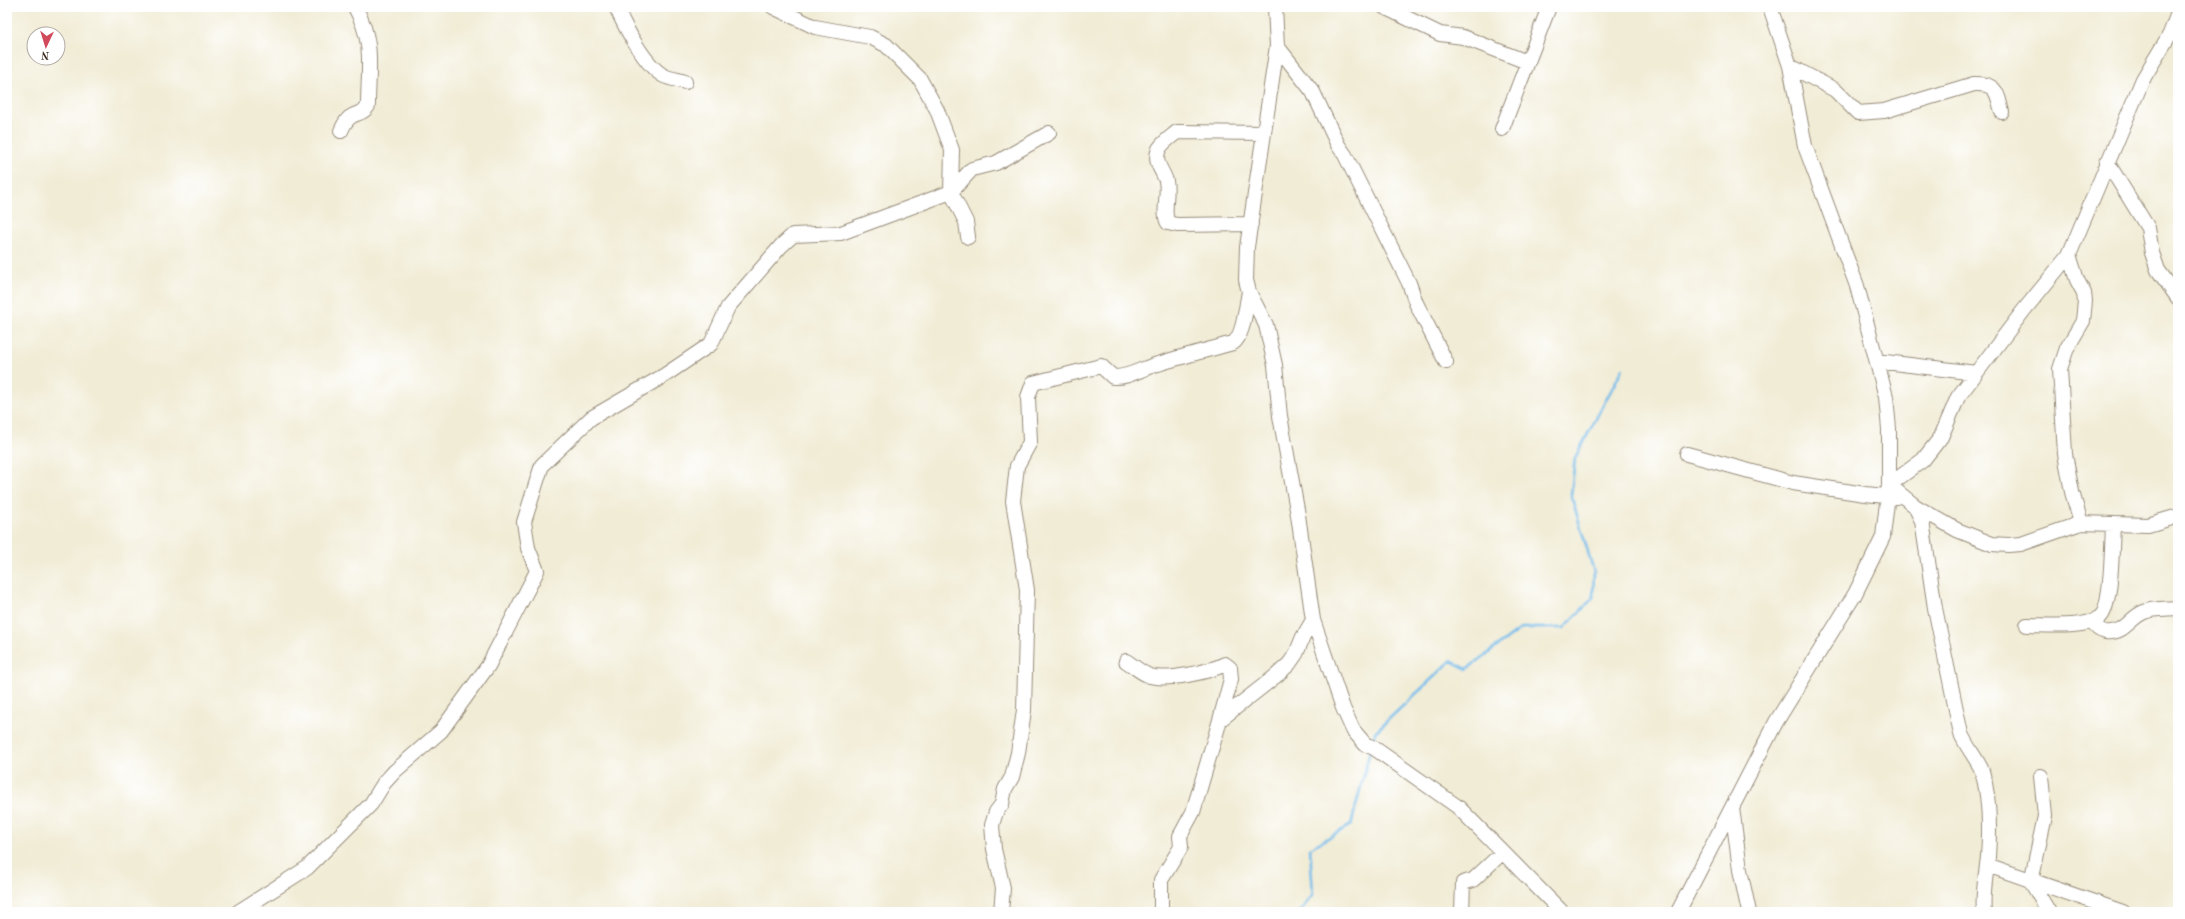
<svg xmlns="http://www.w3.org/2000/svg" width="2185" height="919" font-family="'Old Standard TT',serif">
  <rect width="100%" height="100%" fill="#fff"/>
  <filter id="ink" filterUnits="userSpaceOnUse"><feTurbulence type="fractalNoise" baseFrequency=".025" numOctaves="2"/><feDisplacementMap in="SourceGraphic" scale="8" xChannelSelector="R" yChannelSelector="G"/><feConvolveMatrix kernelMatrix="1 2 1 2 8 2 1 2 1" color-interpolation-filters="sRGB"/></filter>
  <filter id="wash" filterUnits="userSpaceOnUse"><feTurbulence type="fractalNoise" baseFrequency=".012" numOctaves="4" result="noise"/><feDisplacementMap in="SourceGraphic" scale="16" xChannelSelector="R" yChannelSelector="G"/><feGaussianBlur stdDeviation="0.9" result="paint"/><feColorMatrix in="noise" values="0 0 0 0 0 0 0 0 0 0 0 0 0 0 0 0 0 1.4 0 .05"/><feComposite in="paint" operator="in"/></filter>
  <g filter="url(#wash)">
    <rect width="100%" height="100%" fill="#f1ecd5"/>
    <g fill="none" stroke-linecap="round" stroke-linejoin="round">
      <path stroke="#74bded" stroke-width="2.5" d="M 1373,742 L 1375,732 L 1451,661 L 1467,669 L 1522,628 L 1564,628 L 1593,598 L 1594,572 L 1571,495 L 1575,458 L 1623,368
        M 1299,912 L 1313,895 L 1310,848 L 1351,825 L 1370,751"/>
    </g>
  </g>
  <g filter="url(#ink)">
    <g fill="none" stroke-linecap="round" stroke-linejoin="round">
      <defs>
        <path id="minor" d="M 616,7 C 625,27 645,66 664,76 C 671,79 679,80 685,82
          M 773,7 L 815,27 L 870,37 L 886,45 L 920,79 L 937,110 L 952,150 L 951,192 L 966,222 L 968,237
          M 1275,7 L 1277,46 L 1247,247 L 1246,280 L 1249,292 L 1266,325 L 1275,365 L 1280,416 L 1298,515 L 1313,620 L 1343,708 L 1353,730 L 1365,744 L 1374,748 L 1458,807 L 1562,912
          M 1384,7 L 1440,34 L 1463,37 L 1527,62
          M 1277,46 L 1313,92 L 1338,145 L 1345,155 L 1409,283 L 1416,303 L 1446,362
          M 1790,66 L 1835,90 L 1858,113 L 1884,111 L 1974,84 C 1997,83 1997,93 2002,112
          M 1502,129 L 1549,7
          M 341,131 C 351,107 360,119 368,106 C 368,68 375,43 355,7
          M 2107,162 L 2148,228 L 2152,253 L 2158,270 L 2178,298
          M 1251,224 L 1177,225 L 1168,223 C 1162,213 1169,194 1166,181 C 1163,170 1153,163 1159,149 C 1163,142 1171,137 1177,132 L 1264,133
          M 2069,255 L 2077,280 L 2084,293 L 2085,301 L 2083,321 L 2067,348 L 2060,369 L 2065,454 L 2072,492 L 2081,523
          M 1877,361 L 1976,373
          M 1687,454 L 1793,483 L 1865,494 L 1896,497
          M 1889,485 L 1923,460 L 1941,437 L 1958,397 L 2024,310 L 2069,255 L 2143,79 L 2170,34 L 2178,13
          M 1889,485 L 1915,506 L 1922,521 L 1935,608 L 1961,734 C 1966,746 1979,762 1982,771 C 1990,798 1990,829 1988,857 C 1986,875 1982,894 1984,912
          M 1915,506 L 1957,530 L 1992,544 L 2008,545 L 2021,544 L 2081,523 L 2148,525 L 2175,517
          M 2092,621 C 2095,627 2100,631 2106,632 C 2125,634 2129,618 2144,612 C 2154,608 2167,609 2178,608
          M 2027,625 C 2046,625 2085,629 2100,617 C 2112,608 2112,542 2113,524
          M 1126,661 C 1134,666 1141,673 1150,676 C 1168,681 1209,672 1225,664 L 1230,668 L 1231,679 L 1220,720
          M 2041,776 L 2045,816 L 2031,882 L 2049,912
          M 1732,807 L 1740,870 L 1749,912
          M 1987,865 L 2123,912
          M 238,912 L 307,868 L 371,804 L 384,783 L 395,771 L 441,731 L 488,666 L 537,571 L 528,548 L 524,522 L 542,465 L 591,418 L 665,375 L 711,344 L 728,307 L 781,246 L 793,235 L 841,233 L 951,192 L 972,169 L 996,163 L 1049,133
          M 1001,912 L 1003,888 L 994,849 L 992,825 L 996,812 L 1002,804 L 1005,789 L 1012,777 L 1018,753 L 1024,710 L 1027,590 L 1013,501 L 1017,466 L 1030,442 L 1028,397 L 1033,383 L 1101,366 L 1113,377 C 1129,378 1142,368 1158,364 C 1183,356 1208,350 1233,343 C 1244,336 1246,305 1249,292
          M 1161,912 L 1161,880 L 1181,847 L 1180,836 L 1193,812 L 1220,720 L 1277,675 L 1289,664 L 1296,654 L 1303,637 L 1313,620
          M 1462,912 L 1463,883 L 1473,880 L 1502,853
          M 1678,912 L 1776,722 L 1855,594 L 1883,537 L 1889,485 L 1889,429 L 1886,397 L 1857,286 L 1805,146 L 1790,66 L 1770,7"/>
      </defs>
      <use href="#minor" stroke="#968b7a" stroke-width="16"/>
      <use href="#minor" stroke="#fff" stroke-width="14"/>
    </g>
  </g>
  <rect width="2185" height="919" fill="none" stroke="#fff" stroke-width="24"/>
  <g transform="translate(46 46) rotate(184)"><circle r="19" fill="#ffffff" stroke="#b1aaa5"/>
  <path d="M0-3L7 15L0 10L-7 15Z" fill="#d1495b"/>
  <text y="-6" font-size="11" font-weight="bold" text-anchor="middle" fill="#3b2a1e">N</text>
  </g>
</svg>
